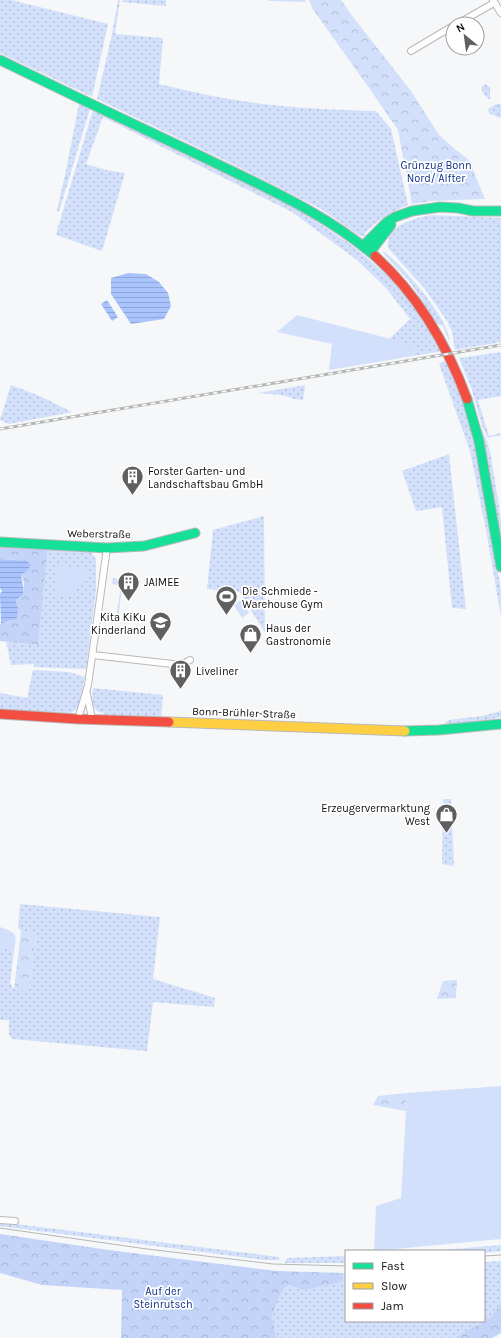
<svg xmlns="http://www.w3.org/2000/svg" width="501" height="1338" font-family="Karla,sans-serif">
  <defs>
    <pattern id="grass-dots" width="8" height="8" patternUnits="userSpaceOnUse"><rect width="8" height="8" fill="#d3e0fb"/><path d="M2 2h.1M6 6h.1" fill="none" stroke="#b4bfd6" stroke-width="1.8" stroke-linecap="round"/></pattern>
    <pattern id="forest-crowns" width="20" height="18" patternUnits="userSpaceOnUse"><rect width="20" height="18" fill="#c3d4f8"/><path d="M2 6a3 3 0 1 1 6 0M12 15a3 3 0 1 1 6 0" fill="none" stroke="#a6b5d3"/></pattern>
    <pattern id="park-crowns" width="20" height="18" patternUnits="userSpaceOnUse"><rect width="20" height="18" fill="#d3e0fb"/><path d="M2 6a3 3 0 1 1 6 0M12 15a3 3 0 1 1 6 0" fill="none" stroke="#b4bfd6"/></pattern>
    <pattern id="water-rules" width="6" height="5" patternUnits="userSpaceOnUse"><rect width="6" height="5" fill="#a9c3fc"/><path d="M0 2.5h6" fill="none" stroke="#90a6d7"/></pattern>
  </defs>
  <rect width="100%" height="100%" fill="#f6f7f9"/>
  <path fill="url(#grass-dots)" d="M 0,0 L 11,0 L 108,24 L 92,97 L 0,53 Z
    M 118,0 L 120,0 L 115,34 L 163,38 L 159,84 C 189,91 218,98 249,102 C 291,108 334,110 376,111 L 391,129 L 408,205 C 392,211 376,221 365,233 L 365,236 L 360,236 L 321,209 L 224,160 L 97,99 L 112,34 Z
    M 123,0 L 166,0 L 166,6 L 122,2 Z
    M 485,84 L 490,87 L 490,100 C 485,96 481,92 482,86 Z
    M 79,104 L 90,109 L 59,212 L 57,210 L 65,175 Z
    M 496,104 L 501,104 L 501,118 L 490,114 L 488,111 L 488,109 Z
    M 93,110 L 296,208 L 353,246 L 393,280 L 403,291 L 425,320 L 443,351 L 413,356 L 416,348 L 390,339 L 391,337 L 410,319 L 386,288 L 357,260 L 292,212 L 103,117 L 86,164 L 106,170 L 125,173 L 102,251 L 59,236 L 56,234 Z
    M 432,215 L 501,218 L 501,342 L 455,350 L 452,332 L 447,321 L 425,289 L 388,248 C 386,225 414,218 432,215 Z
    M 383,251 C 400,262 441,311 447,331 C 449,335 449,339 450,343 L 443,326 L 437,324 L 410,282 L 384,254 Z
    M 501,352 L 501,396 L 478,400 L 489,436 L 501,433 L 501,435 L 488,438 L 482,426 L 471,387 L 459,358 Z
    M 445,361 L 448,361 L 459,387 L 474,437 L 501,589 L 501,617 L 486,530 L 470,451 L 439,364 Z
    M 11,385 L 42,397 L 72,412 L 9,424 L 0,420 Z
    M 305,385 L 303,400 L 294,399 L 282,395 L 258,393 Z
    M 480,425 L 487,441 L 491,456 L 501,520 L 501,545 Z
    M 449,454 L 449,455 L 466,609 L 452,608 L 442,507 L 416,511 L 402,471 Z
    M 264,516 L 265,633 L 240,592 L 207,589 L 213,530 Z
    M 48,547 L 70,548 L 91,552 L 96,559 L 96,591 L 86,669 L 34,667 L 34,664 L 11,665 L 6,642 L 38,645 Z
    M 113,578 L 123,580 L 118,620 L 116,620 L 121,586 L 112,584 Z
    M 33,670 L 69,672 L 85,677 L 78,707 L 79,708 L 70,713 L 0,710 L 0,693 L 27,698 Z
    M 93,688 L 163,695 L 161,718 L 104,715 L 104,713 C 90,711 92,699 93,688 Z
    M 501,711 L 501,717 L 479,722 L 445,725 L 445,723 L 448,720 L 482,716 Z
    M 443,799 L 451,799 L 454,866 L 442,864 Z
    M 20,904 L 160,917 L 153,979 L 215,998 L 214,1007 L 153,1002 L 147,1051 L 12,1039 L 9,1034 L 9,1020 L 0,1020 L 0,947 L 14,951 L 10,983 L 14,989 L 29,991 L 36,934 L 21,931 L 18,928 Z
    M 0,1222 L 279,1257 L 280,1260 L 264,1260 L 0,1226 Z
    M 501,1245 L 501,1251 L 484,1253 L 484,1251 L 430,1251 Z
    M 346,1256 L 346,1263 L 285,1263 L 287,1258 Z
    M 501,1261 L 501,1303 L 490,1318 L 454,1338 L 276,1338 L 272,1315 L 282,1290 L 289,1285 L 304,1290 L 342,1282 L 343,1273 L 346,1273 L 346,1321 L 484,1321 L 484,1262 Z"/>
  <path fill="url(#forest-crowns)" d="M 0,545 L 48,547 L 38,645 L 0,641 L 0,624 L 6,621 L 11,621 L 18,607 L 16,602 L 17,599 L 23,595 L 24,582 L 21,574 L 24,572 L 17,560 L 0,559 Z
    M 0,1234 L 109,1250 L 277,1271 L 343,1273 L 342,1282 L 304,1290 L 289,1285 L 282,1290 L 272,1315 L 276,1338 L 121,1338 L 122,1290 L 42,1285 L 0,1273 Z
    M 501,1303 L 501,1333 L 492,1338 L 454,1338 L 490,1318 Z"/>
  <path fill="url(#park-crowns)" d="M 309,0 L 341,0 L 353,17 L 411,91 L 439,135 L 456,150 L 469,160 L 485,199 L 431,201 L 412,204 L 398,130 L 369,88 L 312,8 Z
    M 21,931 L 36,934 L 29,991 L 14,989 Z
    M 457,980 L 456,998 L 437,999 L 443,981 Z
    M 407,1093 L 406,1111 L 373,1105 L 378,1096 Z"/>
  <path fill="#d3e0fb" d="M 269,0 L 305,0 L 306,2 L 269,1 Z
    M 297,315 L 391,339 L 416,348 L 413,356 L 329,370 L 332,344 L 277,332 Z
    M 58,565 L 87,569 L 85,586 L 75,585 L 74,597 L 54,594 Z
    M 241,600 L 249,613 L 242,618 L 234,605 Z
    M 0,927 C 17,933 17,933 14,951 L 0,947 Z
    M 501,1086 L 501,1239 L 374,1251 L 376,1206 L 401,1198 L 407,1093 Z"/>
  <path fill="url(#water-rules)" d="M 128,273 L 146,274 L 159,282 L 168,293 L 171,306 L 164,319 L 131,324 L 111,294 L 111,278 Z
    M 107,300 L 118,317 L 112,321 L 101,304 Z
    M 0,559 L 27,561 L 31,565 L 26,572 L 21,574 C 22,582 24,587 23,595 L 17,599 L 16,602 L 18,607 L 17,618 C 12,621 6,620 1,624 L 0,594 L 2,591 L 0,588 Z"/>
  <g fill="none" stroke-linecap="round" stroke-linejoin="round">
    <defs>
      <path id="street" d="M 493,0 L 501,13
        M 457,24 L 494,3
        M 411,51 L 453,26
        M 93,655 L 181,665 L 190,660
        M 87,694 L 92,719
        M 78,719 L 88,685 L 107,548
        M 0,1220 L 15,1221"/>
      <path id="fast" d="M 0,60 C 68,93 137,126 205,158 C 264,187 325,213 375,256
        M 363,246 L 387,222 L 395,217 L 412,211 L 440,207 L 458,208 L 473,211 L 501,211
        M 370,252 L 391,225
        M 467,399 L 479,441 L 501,567
        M 0,542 L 107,548 L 144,546 L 195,533
        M 405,731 L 439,730 L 501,724"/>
      <path id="slow" d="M 169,722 L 405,731"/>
      <path id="jam" d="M 375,256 C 418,295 447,345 467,399
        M 0,714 L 78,719 L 169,722"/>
    </defs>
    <use href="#street" stroke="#b9b9bb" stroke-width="8"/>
    <use href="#fast" stroke="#b9b9bb" stroke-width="11"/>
    <use href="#slow" stroke="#b9b9bb" stroke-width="11"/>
    <use href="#jam" stroke="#b9b9bb" stroke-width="11"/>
    <use href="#street" stroke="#fefefe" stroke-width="6"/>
    <use href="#fast" stroke="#16e098" stroke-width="9"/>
    <use href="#slow" stroke="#ffcf43" stroke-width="9"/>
    <use href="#jam" stroke="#f24e42" stroke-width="9"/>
    <path stroke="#b5b6b6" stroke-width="1" d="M 0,1228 L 147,1249 L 273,1264 L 346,1266
      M 484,1256 L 501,1255"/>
    <defs>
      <path id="rail" d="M 0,429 L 501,345"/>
    </defs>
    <use href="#rail" stroke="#b5b6b6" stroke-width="3"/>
    <use href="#rail" stroke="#fff" stroke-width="1.5" stroke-dasharray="4.5" stroke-linecap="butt"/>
  </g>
  <defs>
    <symbol id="building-pin" viewBox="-11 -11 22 30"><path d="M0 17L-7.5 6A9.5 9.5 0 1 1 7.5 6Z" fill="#5f5f60" stroke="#fff"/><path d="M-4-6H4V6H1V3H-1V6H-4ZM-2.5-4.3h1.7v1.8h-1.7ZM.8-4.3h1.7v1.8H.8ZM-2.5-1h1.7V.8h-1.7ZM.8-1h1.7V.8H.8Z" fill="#fff"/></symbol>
    <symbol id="stadium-pin" viewBox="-11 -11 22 30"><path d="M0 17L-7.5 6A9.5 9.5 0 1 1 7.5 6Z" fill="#5f5f60" stroke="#fff"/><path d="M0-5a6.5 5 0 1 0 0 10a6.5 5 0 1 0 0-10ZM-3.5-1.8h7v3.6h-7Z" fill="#fff"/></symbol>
    <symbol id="school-pin" viewBox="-11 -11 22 30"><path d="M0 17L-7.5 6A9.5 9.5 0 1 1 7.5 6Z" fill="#5f5f60" stroke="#fff"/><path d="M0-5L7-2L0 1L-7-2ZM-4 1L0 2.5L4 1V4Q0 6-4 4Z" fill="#fff"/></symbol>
    <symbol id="shop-pin" viewBox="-11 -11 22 30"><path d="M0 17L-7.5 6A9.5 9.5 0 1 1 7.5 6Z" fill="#5f5f60" stroke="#fff"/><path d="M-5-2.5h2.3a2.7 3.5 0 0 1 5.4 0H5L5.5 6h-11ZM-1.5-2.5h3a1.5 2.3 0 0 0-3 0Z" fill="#fff"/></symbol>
  </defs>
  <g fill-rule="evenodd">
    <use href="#building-pin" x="120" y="464" width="25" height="34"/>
    <use href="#building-pin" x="116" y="570" width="25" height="34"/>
    <use href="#stadium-pin" x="214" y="584" width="25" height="34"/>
    <use href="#school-pin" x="148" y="610" width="25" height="34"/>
    <use href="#shop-pin" x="238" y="622" width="25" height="34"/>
    <use href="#building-pin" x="168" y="658" width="25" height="34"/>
    <use href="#shop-pin" x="434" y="802" width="25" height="34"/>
  </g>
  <g text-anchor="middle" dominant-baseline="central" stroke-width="3.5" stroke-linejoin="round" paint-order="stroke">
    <g font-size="11" fill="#10318a" stroke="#fff">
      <text x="436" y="165">Grünzug Bonn<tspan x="436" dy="13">Nord/ Alfter</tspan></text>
      <text x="163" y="1291">Auf der<tspan x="163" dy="13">Steinrutsch</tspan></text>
    </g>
    <g font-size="11" fill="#0d0d0e" stroke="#fff" text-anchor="start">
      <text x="148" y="471">Forster Garten- und<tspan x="148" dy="13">Landschaftsbau GmbH</tspan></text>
      <text x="144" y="582">JAIMEE</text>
      <text x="242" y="591">Die Schmiede -<tspan x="242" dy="13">Warehouse Gym</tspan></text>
      <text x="146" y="617" text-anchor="end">Kita KiKu<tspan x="146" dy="13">Kinderland</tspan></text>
      <text x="266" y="628">Haus der<tspan x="266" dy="13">Gastronomie</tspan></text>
      <text x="196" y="671">Liveliner</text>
      <text x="430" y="808" text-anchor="end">Erzeugervermarktung<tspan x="430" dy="13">West</tspan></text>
    </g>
    <g font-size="11" fill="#0d0d0e" stroke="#fff">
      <text transform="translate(99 534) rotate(1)">Weberstraße</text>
      <text transform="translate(244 713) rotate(2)">Bonn-Brühler-Straße</text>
    </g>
  </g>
  <rect x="345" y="1250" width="140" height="72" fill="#ffffff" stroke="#9e9e9f"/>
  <rect x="353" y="1263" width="20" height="6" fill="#16e098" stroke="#9e9e9f"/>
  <text x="381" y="1270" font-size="12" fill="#0d0d0e">Fast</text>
  <rect x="353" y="1283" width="20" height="6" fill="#ffcf43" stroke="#9e9e9f"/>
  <text x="381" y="1290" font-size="12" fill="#0d0d0e">Slow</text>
  <rect x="353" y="1303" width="20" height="6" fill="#f24e42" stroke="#9e9e9f"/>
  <text x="381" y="1310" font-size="12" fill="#0d0d0e">Jam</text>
  <g transform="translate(465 36) rotate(331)"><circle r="19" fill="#ffffff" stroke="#9e9e9f"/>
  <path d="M0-3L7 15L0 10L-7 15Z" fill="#5f5f60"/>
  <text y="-6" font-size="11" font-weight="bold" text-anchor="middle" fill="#0d0d0e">N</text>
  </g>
</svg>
